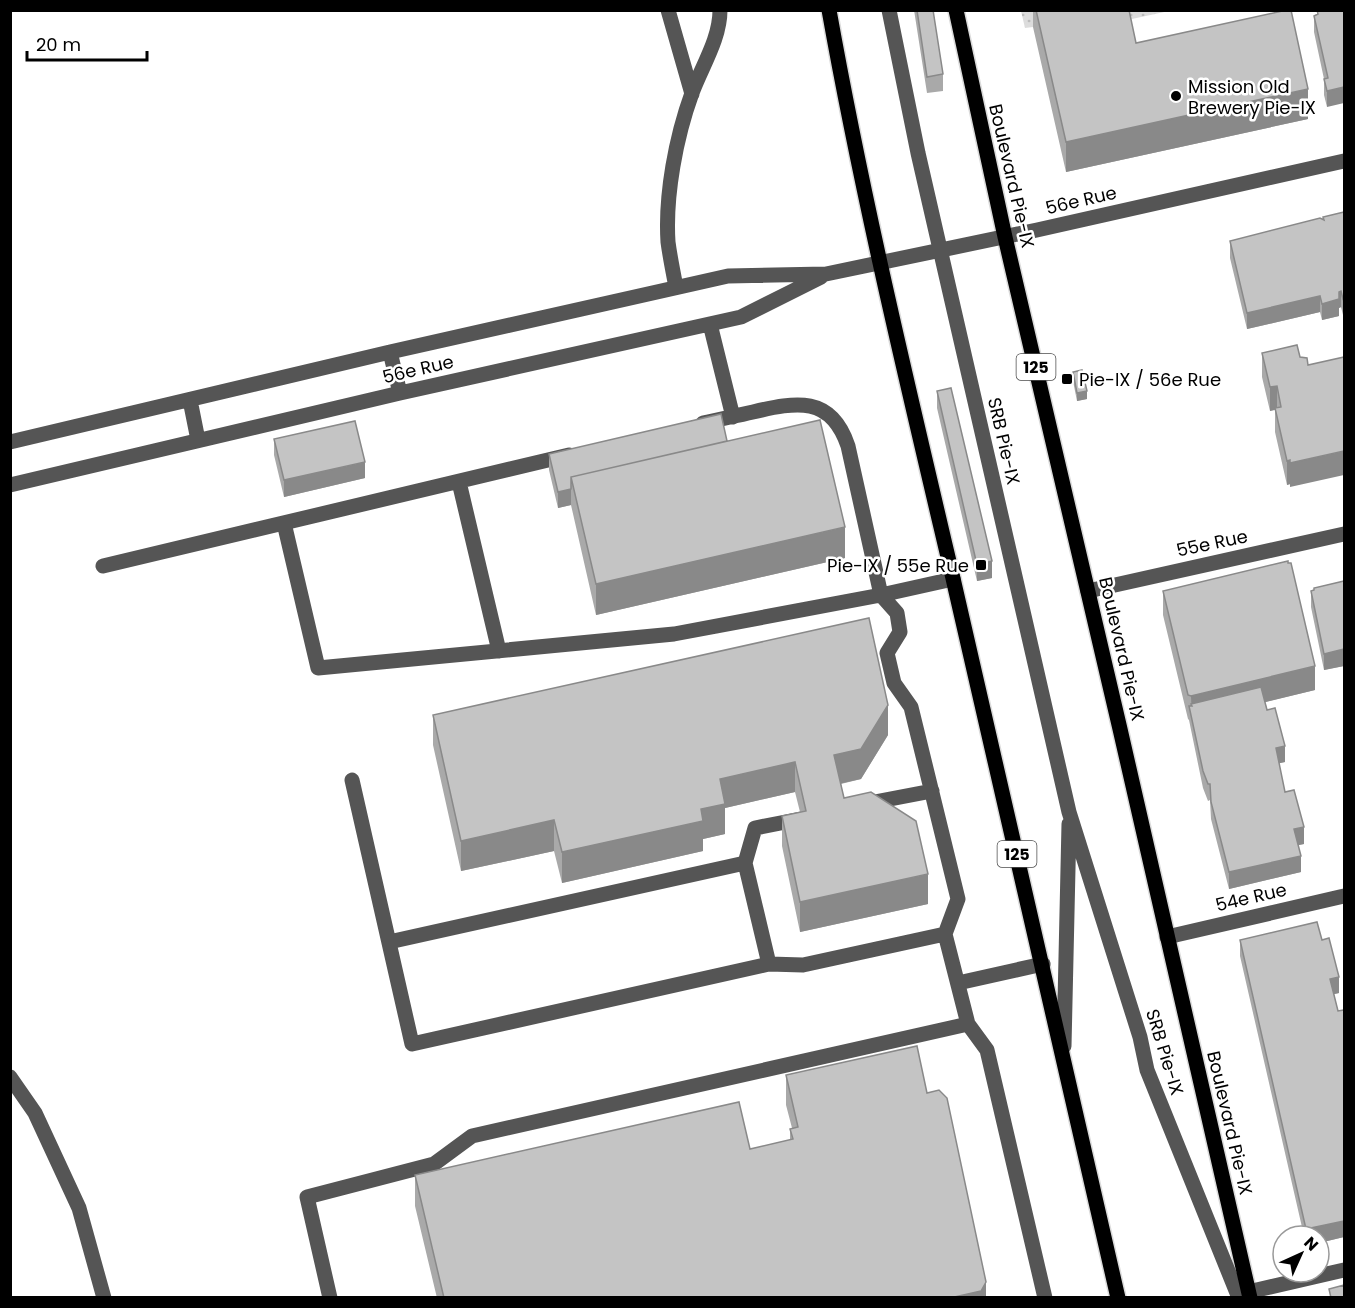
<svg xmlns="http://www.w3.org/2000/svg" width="1355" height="1308" font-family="Poppins,sans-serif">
  <defs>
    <pattern id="garden-dots" width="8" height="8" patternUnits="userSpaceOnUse" patternTransform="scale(1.5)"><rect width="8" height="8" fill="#dcdcdc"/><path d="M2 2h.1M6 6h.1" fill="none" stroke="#bbb" stroke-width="1.8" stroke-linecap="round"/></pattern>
  </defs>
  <rect width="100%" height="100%" fill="#fff"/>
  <path fill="url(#garden-dots)" d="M 1021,11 L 1169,11 L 1053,36 L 1033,27 L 1025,28 Z"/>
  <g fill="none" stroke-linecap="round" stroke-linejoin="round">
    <defs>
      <path id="major" d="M 829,10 C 863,200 908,387 952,574 C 1008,815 1064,1056 1118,1298
        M 956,10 L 1005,237 L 1120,729 L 1250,1298"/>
    </defs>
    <use href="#major" stroke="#dbdbdb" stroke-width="18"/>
    <path stroke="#555" stroke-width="15" d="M 668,10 L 692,94
      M 889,10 L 918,153 L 1069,812 L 1140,1037 L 1147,1070 L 1239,1298
      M 676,287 C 673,272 670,257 668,242 C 665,195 676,137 692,93 C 702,66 720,39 720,10
      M 710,324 L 733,417
      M 390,352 L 400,393
      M 190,400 L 198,440
      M 703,423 C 720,419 736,416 753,412 C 796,402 831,395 848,446 L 881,595 L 953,579
      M 10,442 L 390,352 L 728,276 L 826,274 L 1037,230 L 1344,161
      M 459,482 L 499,651
      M 10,485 L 400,393 L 741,317 L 821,277
      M 284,523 L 318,668 L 674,634 L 881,595 L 897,613 L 900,632 L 887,653 L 894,683 L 911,707 L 958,899 L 945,934 L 968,1024 L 987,1050 L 1045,1298
      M 103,566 L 569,455
      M 1088,591 L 1344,534
      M 352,780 L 412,1044 L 769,964 L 745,863
      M 864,804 L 932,791
      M 1167,937 L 1344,896
      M 389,942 L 745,863 L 755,828 L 801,819
      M 769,964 L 803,965 L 945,934
      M 958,983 L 1043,964
      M 1064,1046 L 1069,824
      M 10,1077 L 35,1113 L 79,1208 L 104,1298
      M 1248,1292 L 1344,1270
      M 330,1298 L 307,1197 L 434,1164 L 472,1136 L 968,1024"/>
    <use href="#major" stroke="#000" stroke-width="15"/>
  </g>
  <path fill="#a9a9a9" d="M 914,10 L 933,10 L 943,74 L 943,91 L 927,93 Z
    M 1033,10 L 1129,10 L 1136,43 L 1308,119 L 1066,172 L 1033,27 Z
    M 1317,10 L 1344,10 L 1327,107 L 1324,95 L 1324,79 L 1314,32 L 1314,16 L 1317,15 Z
    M 1344,212 L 1343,315 L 1341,307 L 1339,308 L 1339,316 L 1322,320 L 1320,312 L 1247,329 L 1230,258 L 1230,241 L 1323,219 Z
    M 1297,345 L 1290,487 L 1290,484 L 1287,485 L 1275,432 L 1275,410 L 1270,411 L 1262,377 L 1262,353 Z
    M 1073,372 L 1087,399 L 1077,401 L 1073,381 Z
    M 937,391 L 992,578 L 977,581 L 937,408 Z
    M 274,439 L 365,478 L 284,497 L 274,455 Z
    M 727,441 L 845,558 L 596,615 L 571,505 L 558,508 L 549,470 L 549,454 Z
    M 1344,581 L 1344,666 L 1324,670 L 1311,607 L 1311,591 L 1314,590 L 1314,588 Z
    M 1163,591 L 1315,690 L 1265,702 L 1285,762 L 1279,763 L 1285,792 L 1304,844 L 1298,845 L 1301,872 L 1229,889 L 1211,819 L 1210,800 L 1208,801 L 1203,788 L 1189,720 L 1188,719 L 1163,615 Z
    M 433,715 L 888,735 L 861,779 L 841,784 L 844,798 L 928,904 L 800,932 L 782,846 L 782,816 L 800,812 L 795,792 L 725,808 L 725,834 L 703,839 L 703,851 L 562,883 L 554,851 L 461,871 L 433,745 Z
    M 1240,940 L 1322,940 L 1339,993 L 1334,994 L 1338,1011 L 1344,1010 L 1344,1237 L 1319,1243 L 1319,1236 L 1304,1236 L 1240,956 Z
    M 786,1075 L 927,1093 L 986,1298 L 437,1298 L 415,1206 L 415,1175 L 750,1149 L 790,1140 L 790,1129 L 792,1128 L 786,1105 Z"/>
  <path fill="#898989" d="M 1344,87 L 1344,103 L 1327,107 L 1327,91 Z
    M 1308,89 L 1308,119 L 1066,172 L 1066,142 Z
    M 1341,291 L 1341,307 L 1339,308 L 1339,316 L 1322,320 L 1322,304 Z
    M 1320,296 L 1320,312 L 1247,329 L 1247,313 Z
    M 1344,298 L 1344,315 L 1343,315 L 1343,299 Z
    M 1277,386 L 1277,409 L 1270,411 L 1270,387 Z
    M 1087,391 L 1087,399 L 1077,401 L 1077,393 Z
    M 1344,451 L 1344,475 L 1290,487 L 1290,463 Z
    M 1290,460 L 1290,484 L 1287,485 L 1287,461 Z
    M 365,462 L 365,478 L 284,497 L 284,480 Z
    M 571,489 L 571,505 L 558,508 L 558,492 Z
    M 845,527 L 845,558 L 596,615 L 596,584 Z
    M 992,561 L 992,578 L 977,581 L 977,565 Z
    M 1344,649 L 1344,666 L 1324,670 L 1324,654 Z
    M 1315,666 L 1315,690 L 1192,720 L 1191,696 Z
    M 888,705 L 888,735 L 861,779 L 834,785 L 834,755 Z
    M 1285,746 L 1285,762 L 1276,764 L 1276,748 Z
    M 795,762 L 795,792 L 725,808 L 725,834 L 703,839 L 703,851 L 562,883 L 562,852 L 701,809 L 720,779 Z
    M 554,820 L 554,851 L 461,871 L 461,841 Z
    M 1304,827 L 1304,844 L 1294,846 L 1294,829 Z
    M 1301,856 L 1301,872 L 1229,889 L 1229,872 Z
    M 928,874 L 928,904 L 800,932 L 800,902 Z
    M 1339,977 L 1339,993 L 1330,995 L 1330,979 Z
    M 1344,1221 L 1344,1237 L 1319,1243 L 1319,1236 L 1306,1236 L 1306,1229 Z
    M 986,1282 L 986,1298 L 950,1298 Z"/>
  <path fill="#c4c4c4" stroke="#898989" stroke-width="1.5" d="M 917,10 L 933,10 L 943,74 L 927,77 Z
    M 1036,10 L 1129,10 L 1136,43 L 1287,10 L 1291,10 L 1308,89 L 1066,142 Z
    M 1317,10 L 1344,10 L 1344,87 L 1327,91 L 1324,79 L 1328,78 L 1314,16 L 1318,14 Z
    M 1344,212 L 1344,298 L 1343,299 L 1341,291 L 1339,292 L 1339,299 L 1322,304 L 1320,296 L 1247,313 L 1230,241 L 1320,218 L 1324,220 L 1323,217 Z
    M 1297,345 L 1300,357 L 1307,358 L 1308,365 L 1344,357 L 1344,451 L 1290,463 L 1290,460 L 1287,461 L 1275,408 L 1281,407 L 1277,386 L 1270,387 L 1262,353 Z
    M 1082,370 L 1087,391 L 1077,393 L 1073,372 Z
    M 951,388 L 992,561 L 977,565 L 937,391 Z
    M 721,414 L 727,441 L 571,477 L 571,489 L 558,492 L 549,454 Z
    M 820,420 L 845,527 L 596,584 L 571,477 Z
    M 355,421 L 365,462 L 284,480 L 274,439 Z
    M 1288,561 L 1288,563 L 1291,563 L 1315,666 L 1191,696 L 1188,695 L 1163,591 Z
    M 1344,581 L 1344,649 L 1324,654 L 1311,591 L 1314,590 L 1314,588 Z
    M 869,618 L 888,705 L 861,749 L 834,755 L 844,798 L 871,792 L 916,821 L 928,874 L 800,902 L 782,816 L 806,811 L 795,762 L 720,779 L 725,804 L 701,809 L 703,821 L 562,852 L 554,820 L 461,841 L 433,715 Z
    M 1261,687 L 1267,710 L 1275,708 L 1285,746 L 1276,748 L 1285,792 L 1294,790 L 1304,827 L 1294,829 L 1301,856 L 1229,872 L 1211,802 L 1210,784 L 1208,784 L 1203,771 L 1189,706 L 1192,706 L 1191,704 Z
    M 1317,922 L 1322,940 L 1329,938 L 1339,977 L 1330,979 L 1338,1011 L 1344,1010 L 1344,1221 L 1306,1229 L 1240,940 Z
    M 917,1046 L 927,1093 L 939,1090 L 947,1098 L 986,1282 L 981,1291 L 950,1298 L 444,1298 L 415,1175 L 739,1102 L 750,1149 L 793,1139 L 790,1129 L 798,1127 L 786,1075 Z
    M 1344,1285 L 1344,1298 L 1331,1298 L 1329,1289 Z"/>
  <g fill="#000" stroke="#fff" stroke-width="2">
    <circle cx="1176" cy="96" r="6"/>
    <rect x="1061" y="373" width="12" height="12" rx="3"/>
    <rect x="975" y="559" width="12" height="12" rx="3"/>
  </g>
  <g text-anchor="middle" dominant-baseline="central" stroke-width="5" stroke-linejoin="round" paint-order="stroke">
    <g fill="#fff" stroke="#4c4c4c" stroke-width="1.5">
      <rect x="1016.5" y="354" width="39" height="26" rx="4.5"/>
      <rect x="997.5" y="841" width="39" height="26" rx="4.5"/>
    </g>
    <g font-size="16" font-weight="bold" fill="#000">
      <text x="1036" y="367">125</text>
      <text x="1017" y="854">125</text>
    </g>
    <g font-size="18" fill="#000" stroke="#fff" text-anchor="start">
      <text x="1188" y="86">Mission Old<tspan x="1188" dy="21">Brewery Pie-IX</tspan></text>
      <text x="1079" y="379">Pie-IX / 56e Rue</text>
      <text x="969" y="565" text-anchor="end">Pie-IX / 55e Rue</text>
    </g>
    <g font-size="18" fill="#000" stroke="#fff">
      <text transform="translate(1012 176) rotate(77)">Boulevard Pie-IX</text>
      <text transform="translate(1081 200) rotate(-13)">56e Rue</text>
      <text transform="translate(418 369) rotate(-13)">56e Rue</text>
      <text transform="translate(1004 441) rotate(77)">SRB Pie-IX</text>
      <text transform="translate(1212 543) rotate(-12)">55e Rue</text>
      <text transform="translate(1122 649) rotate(77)">Boulevard Pie-IX</text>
      <text transform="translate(1251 897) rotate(-13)">54e Rue</text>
      <text transform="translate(1165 1052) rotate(73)">SRB Pie-IX</text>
      <text transform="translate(1230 1123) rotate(77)">Boulevard Pie-IX</text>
    </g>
  </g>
  <rect width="1355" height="1308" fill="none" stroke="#000000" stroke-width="24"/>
  <g transform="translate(1301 1254) rotate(45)"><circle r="28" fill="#ffffff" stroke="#999999" stroke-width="1.5"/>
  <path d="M0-4.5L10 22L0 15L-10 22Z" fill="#000000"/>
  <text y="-9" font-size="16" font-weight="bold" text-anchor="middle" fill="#000000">N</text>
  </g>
  <path d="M27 51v9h120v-9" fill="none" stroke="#000000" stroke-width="3"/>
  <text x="36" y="51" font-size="18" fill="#000000" stroke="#ffffff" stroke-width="4.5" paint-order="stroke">20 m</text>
</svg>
